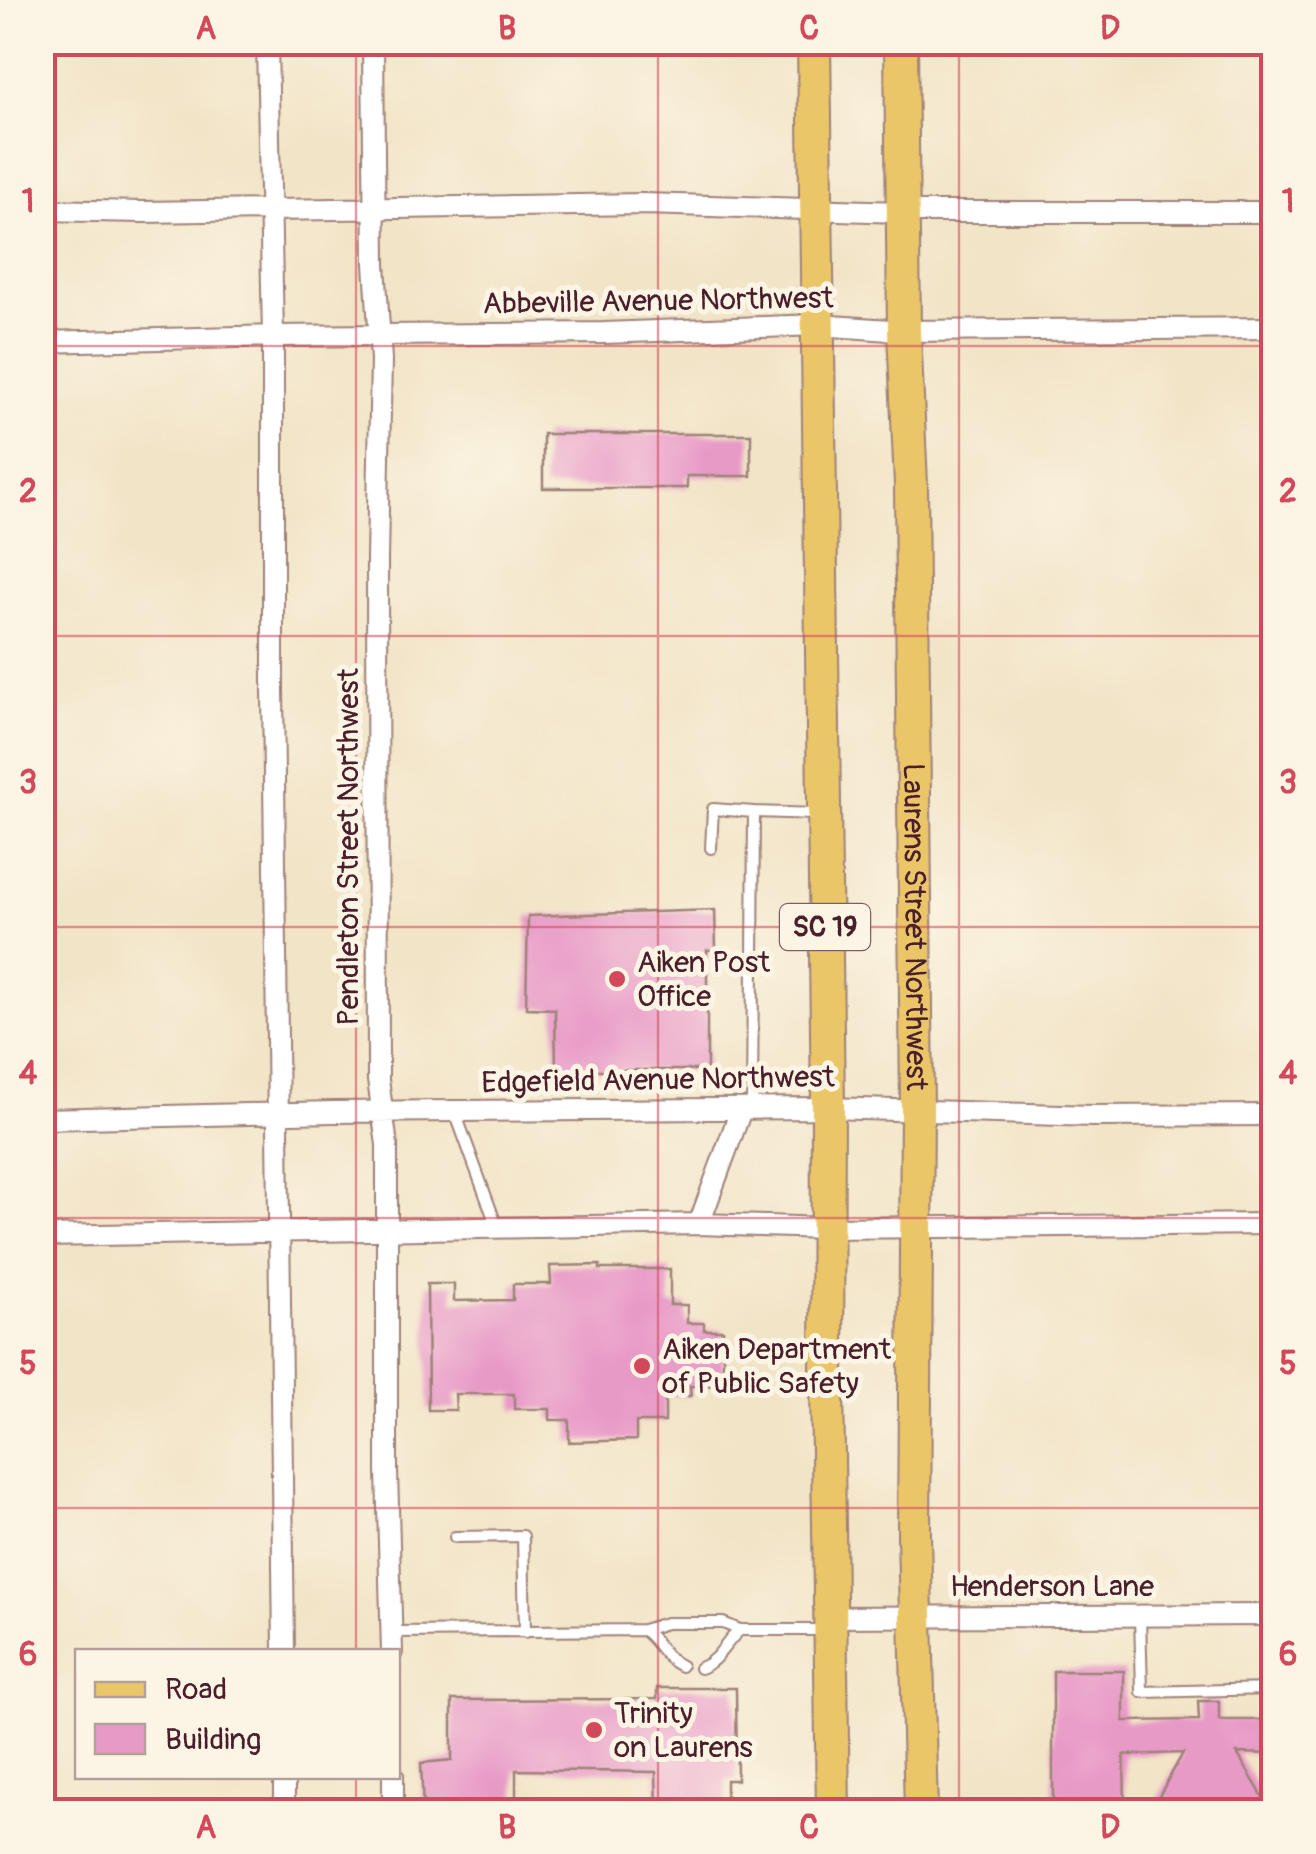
<svg xmlns="http://www.w3.org/2000/svg" width="1316" height="1854" font-family="Pangolin,sans-serif">
  <rect width="100%" height="100%" fill="#fcf5e5"/>
  <filter id="ink" filterUnits="userSpaceOnUse"><feTurbulence type="fractalNoise" baseFrequency=".01" numOctaves="2"/><feDisplacementMap in="SourceGraphic" scale="20" xChannelSelector="R" yChannelSelector="G"/><feConvolveMatrix kernelMatrix="1 2 1 2 8 2 1 2 1" color-interpolation-filters="sRGB"/></filter>
  <filter id="wash" filterUnits="userSpaceOnUse"><feTurbulence type="fractalNoise" baseFrequency=".0048" numOctaves="4" result="noise"/><feDisplacementMap in="SourceGraphic" scale="40" xChannelSelector="R" yChannelSelector="G"/><feGaussianBlur stdDeviation="2.25" result="paint"/><feColorMatrix in="noise" values="0 0 0 0 0 0 0 0 0 0 0 0 0 0 0 0 0 1.4 0 .05"/><feComposite in="paint" operator="in"/></filter>
  <g filter="url(#wash)">
    <rect width="100%" height="100%" fill="#f2e4c7"/>
    <g id="blocks">
      <path fill="#e89ac7" d="M 543,434 L 751,434 L 751,476 L 687,476 L 687,488 L 543,488 Z
        M 715,910 L 716,950 L 707,950 L 707,1070 L 556,1070 L 555,1009 L 526,1008 L 528,916 Z
        M 600,1265 L 600,1269 L 670,1269 L 670,1305 L 687,1305 L 687,1323 L 704,1323 L 704,1330 L 723,1330 L 723,1385 L 690,1386 L 691,1396 L 665,1396 L 665,1422 L 636,1422 L 636,1440 L 569,1442 L 569,1420 L 550,1420 L 550,1409 L 514,1409 L 514,1394 L 455,1394 L 456,1410 L 428,1410 L 427,1284 L 454,1284 L 454,1301 L 513,1300 L 513,1284 L 551,1284 L 550,1266 Z
        M 1053,1671 L 1124,1671 L 1124,1721 L 1199,1720 L 1198,1701 L 1219,1701 L 1219,1720 L 1274,1720 L 1274,1754 L 1237,1753 L 1272,1812 L 1150,1812 L 1183,1753 L 1124,1755 L 1125,1812 L 1053,1812 Z
        M 657,1688 L 736,1688 L 737,1780 L 726,1780 L 726,1812 L 657,1812 L 656,1772 L 516,1770 L 516,1812 L 423,1812 L 421,1763 L 452,1760 L 452,1700 L 657,1699 Z"/>
    </g>
  </g>
  <g filter="url(#ink)">
    <use href="#blocks" fill-opacity="0" stroke="#9e8279" stroke-width="2.5"/>
    <g fill="none" stroke-linecap="round" stroke-linejoin="round">
      <defs>
        <path id="service" d="M 754,812 L 818,814
          M 711,848 L 713,809 L 754,812 L 752,1110
          M 455,1112 L 497,1227
          M 455,1537 L 523,1536 L 525,1632
          M 1140,1616 L 1142,1692 L 1271,1689 L 1269,1616
          M 643,1630 C 659,1641 663,1658 681,1666
          M 392,1632 L 643,1630 L 666,1623 L 723,1623 L 740,1630 L 825,1630
          M 700,1668 C 719,1661 725,1642 740,1630"/>
        <path id="minor" d="M 267,42 L 273,336 L 273,690 L 284,1652
          M 373,42 L 375,264 L 381,360 L 377,559 L 378,1080 L 387,1145 L 387,1471 L 392,1652
          M 42,210 L 143,212 L 644,204 L 901,212 L 1274,212
          M 42,342 L 273,336 L 604,333 L 818,325 L 904,331 L 1274,328
          M 42,1119 L 333,1112 L 828,1108 L 1093,1116 L 1274,1115
          M 699,1224 L 741,1110
          M 42,1236 L 699,1224 L 827,1228 L 1274,1224
          M 831,1617 L 1274,1615
          M 393,1776 L 393,1812
          M 284,1812 L 284,1776"/>
        <g id="primary">
          <path d="M 814,42 L 828,1108 L 827,1383 L 833,1812"/>
          <path id="s1" d="M 901,42 L 904,331 L 911,485 L 917,1109 L 914,1536 L 921,1812"/>
        </g>
      </defs>
      <use href="#service" stroke="#9e8279" stroke-width="14"/>
      <use href="#minor" stroke="#9e8279" stroke-width="24"/>
      <use href="#primary" stroke="#9e8279" stroke-width="36"/>
      <use href="#service" stroke="#fff" stroke-width="10"/>
      <use href="#minor" stroke="#fff" stroke-width="20"/>
      <use href="#primary" stroke="#ebc669" stroke-width="32"/>
    </g>
  </g>
  <path fill="none" stroke="#d1495b" stroke-width="2.5" stroke-opacity="0.55" d="M 356,42 L 356,1652M 658,42 L 658,1812M 959,42 L 959,1812M 42,346 L 1274,346M 42,636 L 1274,636M 42,927 L 1274,927M 42,1218 L 1274,1218M 42,1508 L 1274,1508M 356,1776 L 356,1812"/>
  <g fill="#d1495b" stroke="#fcf5e5" stroke-width="4">
    <circle cx="617" cy="979" r="10"/>
    <circle cx="642" cy="1366" r="10"/>
    <circle cx="594" cy="1730" r="10"/>
  </g>
  <g text-anchor="middle" dominant-baseline="central" stroke-width="10" stroke-linejoin="round" paint-order="stroke">
    <rect fill="#fcf5e5" stroke="#7f5f63" stroke-width="2.5" x="780" y="904" width="90" height="46" rx="8"/>
    <g font-size="28" font-weight="bold" fill="#4a1f2b">
      <text x="825" y="927">SC 19</text>
    </g>
    <g font-size="30" fill="#4a1f2b" stroke="#fcf5e5">
      <text transform="translate(658 301) rotate(-1)">Abbeville Avenue Northwest</text>
      <text transform="translate(348 847) rotate(-90)">Pendleton Street Northwest</text>
      <text stroke="none"><textPath href="#s1" startOffset="885">Laurens Street Northwest</textPath></text>
      <text transform="translate(658 1080) rotate(-1)">Edgefield Avenue Northwest</text>
      <text x="1052" y="1586">Henderson Lane</text>
    </g>
    <g font-size="30" fill="#4a1f2b" stroke="#fcf5e5" text-anchor="start">
      <text x="637" y="962">Aiken Post<tspan x="637" dy="34">Office</tspan></text>
      <text x="662" y="1349">Aiken Department<tspan x="662" dy="34">of Public Safety</tspan></text>
      <text x="614" y="1713">Trinity<tspan x="614" dy="34">on Laurens</tspan></text>
    </g>
  </g>
  <rect width="1316" height="1854" fill="none" stroke="#fcf5e5" stroke-width="110"/>
  <rect x="75" y="1649" width="325" height="130" fill="#fcf5e5" stroke="#b59f9b" stroke-width="2.5"/>
  <rect x="95" y="1682" width="50" height="15" fill="#ebc669" stroke="#b59f9b" stroke-width="2.5"/>
  <text x="165" y="1699" font-size="30" fill="#4a1f2b">Road</text>
  <rect x="95" y="1724" width="50" height="30" fill="#e89ac7" stroke="#b59f9b" stroke-width="2.5"/>
  <text x="165" y="1749" font-size="30" fill="#4a1f2b">Building</text>
  <rect x="55" y="55" width="1206" height="1744" fill="none" stroke="#d1495b" stroke-width="4"/>
  <g font-size="32" text-anchor="middle" font-weight="bold" fill="#d1495b">
    <text x="206" y="39">A</text>
    <text x="507" y="39">B</text>
    <text x="809" y="39">C</text>
    <text x="1110" y="39">D</text>
    <text x="28" y="212">1</text>
    <text x="1288" y="212">1</text>
    <text x="28" y="502">2</text>
    <text x="1288" y="502">2</text>
    <text x="28" y="793">3</text>
    <text x="1288" y="793">3</text>
    <text x="28" y="1084">4</text>
    <text x="1288" y="1084">4</text>
    <text x="28" y="1374">5</text>
    <text x="1288" y="1374">5</text>
    <text x="28" y="1665">6</text>
    <text x="1288" y="1665">6</text>
    <text x="206" y="1838">A</text>
    <text x="507" y="1838">B</text>
    <text x="809" y="1838">C</text>
    <text x="1110" y="1838">D</text>
  </g>
</svg>
